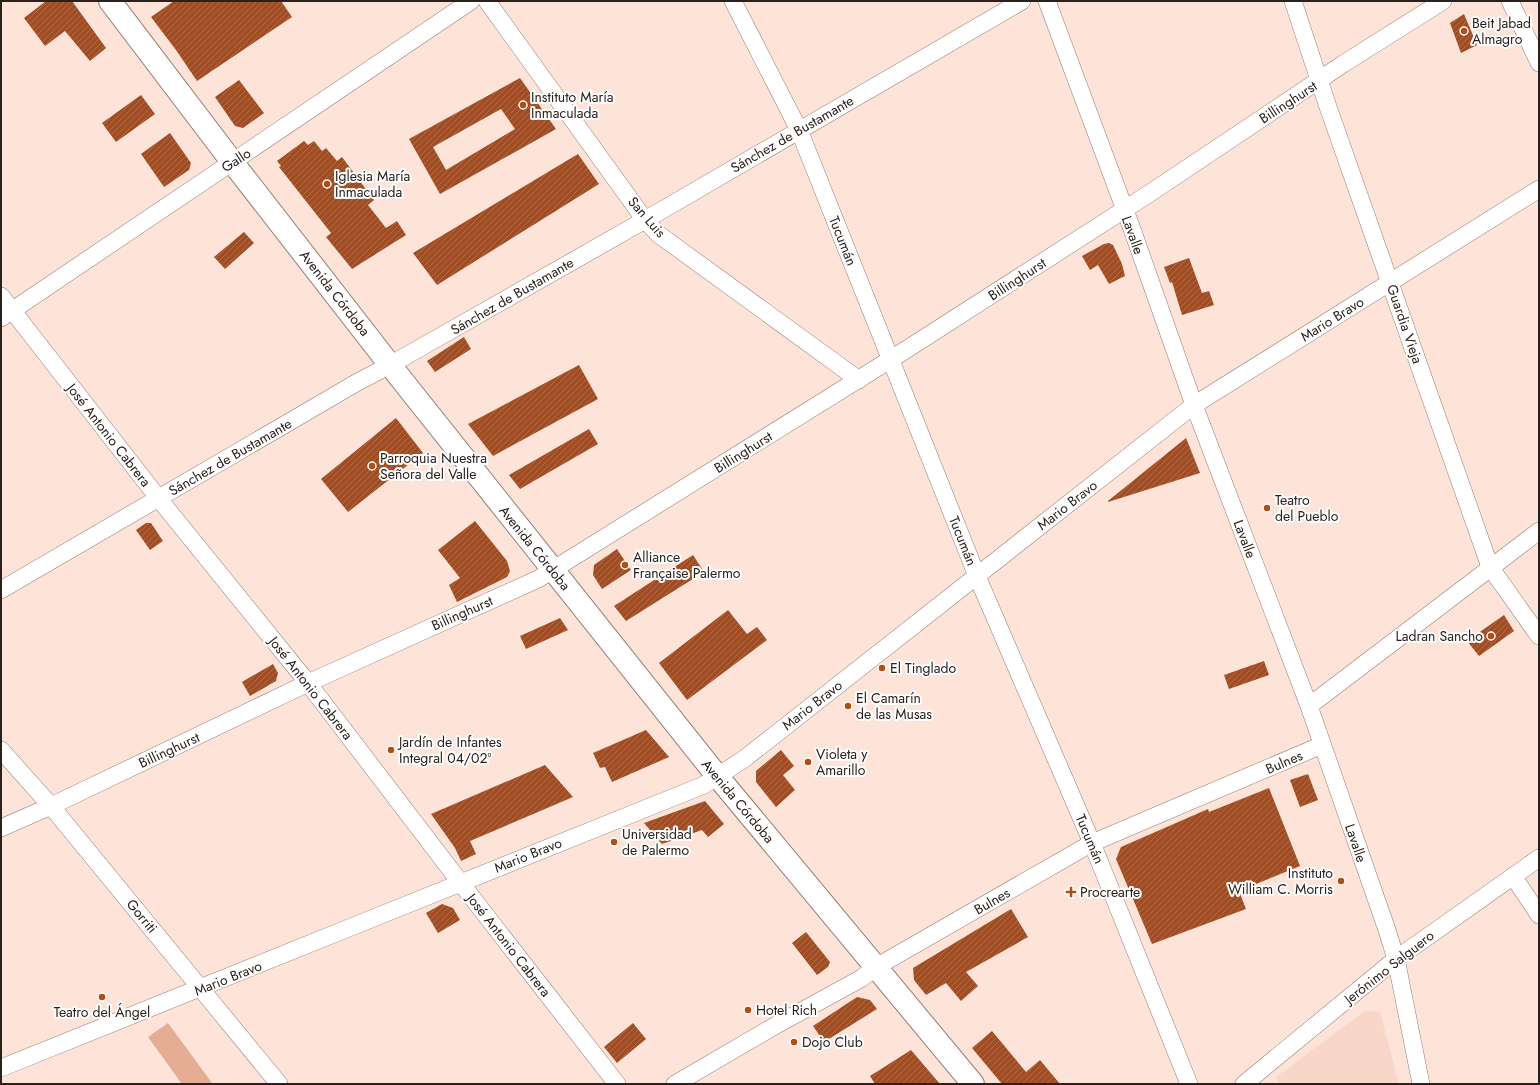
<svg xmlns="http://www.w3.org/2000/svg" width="1540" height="1085" font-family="Jost,sans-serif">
  <defs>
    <pattern id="building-hatch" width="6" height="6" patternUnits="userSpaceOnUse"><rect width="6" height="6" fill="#9e4d24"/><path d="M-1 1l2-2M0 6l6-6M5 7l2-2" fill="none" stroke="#a86e51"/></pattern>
  </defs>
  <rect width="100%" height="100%" fill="#fde3d8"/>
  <path fill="#f8d7c8" d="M 1365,1011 L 1380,1012 L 1399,1084 L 1279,1084 L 1276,1077 Z"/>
  <path fill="#e4ac93" d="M 168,1023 L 212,1083 L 211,1084 L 182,1084 L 148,1037 Z"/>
  <path fill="url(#building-hatch)" fill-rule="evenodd" d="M 46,1 L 72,1 L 106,48 L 90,61 L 65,31 L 45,46 L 24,18 Z
    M 174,1 L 281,1 L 292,17 L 197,81 L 176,50 L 151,17 Z
    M 1464,14 L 1477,45 L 1461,53 L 1450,23 Z
    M 520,78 L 556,129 L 440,194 L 409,139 ZM 501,109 L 515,129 L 446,170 L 433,147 Z
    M 239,80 L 264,113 L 243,128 L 235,126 L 215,97 Z
    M 141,95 L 155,114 L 116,142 L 102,123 Z
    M 170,133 L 191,163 L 189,170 L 164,187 L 141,154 Z
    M 304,141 L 308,145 L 314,141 L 322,151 L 326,148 L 337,161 L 342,157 L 374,200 L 368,205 L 386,228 L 397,221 L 406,235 L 352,269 L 326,237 L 331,233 L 279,167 L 281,166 L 277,161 Z
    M 578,154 L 599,184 L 437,285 L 413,253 Z
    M 244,232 L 254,243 L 225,269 L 214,257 Z
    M 1109,243 L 1113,245 L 1122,264 L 1125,276 L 1109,284 L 1098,265 L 1090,270 L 1082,256 L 1104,244 Z
    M 1189,258 L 1202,293 L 1209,291 L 1214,305 L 1182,315 L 1172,282 L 1170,283 L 1164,267 Z
    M 464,337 L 471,349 L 435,372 L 427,361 Z
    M 579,365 L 598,399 L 493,456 L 468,424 Z
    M 396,418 L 423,453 L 348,512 L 321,479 Z
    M 589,429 L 598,444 L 520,489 L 509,475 Z
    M 1186,438 L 1200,473 L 1108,502 L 1108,501 Z
    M 475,521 L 507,561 L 510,571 L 507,577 L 457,602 L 449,585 L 460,578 L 438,550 Z
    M 146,523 L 151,523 L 163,541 L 150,550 L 136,530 Z
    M 617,549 L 631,570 L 602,589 L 593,575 L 594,565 Z
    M 693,555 L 704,572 L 626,621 L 614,606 Z
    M 728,610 L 747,634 L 757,627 L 767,640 L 687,700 L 659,663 Z
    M 1504,615 L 1514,631 L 1479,656 L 1467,641 Z
    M 560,618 L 568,630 L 526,649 L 520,636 Z
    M 1264,661 L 1269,675 L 1229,689 L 1224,675 Z
    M 273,664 L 278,673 L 276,681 L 250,696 L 242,682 Z
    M 646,730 L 669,757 L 612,782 L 605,767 L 600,768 L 593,753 Z
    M 781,750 L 794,766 L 783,775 L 795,790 L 776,807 L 756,782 L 756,771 Z
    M 545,765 L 573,797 L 470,841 L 476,854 L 461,861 L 455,848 L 431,814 Z
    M 1308,774 L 1318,800 L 1300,807 L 1290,780 Z
    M 1269,788 L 1300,866 L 1239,891 L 1246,909 L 1152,944 L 1116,859 L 1121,847 L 1208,809 L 1209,812 Z
    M 705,801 L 724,824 L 708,837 L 702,830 L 662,844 L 644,823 Z
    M 442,904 L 453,908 L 460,920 L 438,933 L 426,913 Z
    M 1011,909 L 1028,937 L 966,972 L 978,986 L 961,1001 L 946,983 L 926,995 L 914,980 L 913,968 Z
    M 806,932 L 830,962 L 828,967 L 817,975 L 792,943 Z
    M 857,997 L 870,1000 L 877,1009 L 824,1042 L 813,1026 Z
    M 633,1023 L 646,1039 L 617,1063 L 604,1047 Z
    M 992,1031 L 1026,1072 L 1040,1060 L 1060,1084 L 1002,1084 L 972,1048 Z
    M 911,1050 L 940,1084 L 875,1084 L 870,1076 Z"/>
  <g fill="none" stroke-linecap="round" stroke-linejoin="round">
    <defs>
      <path id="minor" d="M 487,1 L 645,220 L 658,234 L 859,380
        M 733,1 L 799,130 L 977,576 L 1092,843 L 1189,1084
        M 1047,1 L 1132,229 L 1194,405 L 1309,706 L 1387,930 L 1396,959 L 1421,1084
        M 1293,1 L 1327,104 L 1490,567 L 1539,636
        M 1510,1 L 1539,63
        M 1,296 L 159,499 L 308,683 L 460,882 L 617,1084
        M 1,318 L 471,1
        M 1,590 L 356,383 L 390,365 L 645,220 L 1022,1
        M 1309,706 L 1539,531
        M 1,750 L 51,806 L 279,1084
        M 1,828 L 51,806 L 308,683 L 538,579 L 904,351 L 1147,195 L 1343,64 L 1443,1
        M 1513,876 L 1539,915
        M 1,1068 C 236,975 469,878 704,785 L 744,759 L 1194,405 L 1539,189
        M 675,1084 L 778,1024 L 862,978 L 876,967 L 1092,843 L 1322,745
        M 1244,1084 L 1396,959 L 1539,858"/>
      <path id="major" d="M 110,1 L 233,163 L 390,365 L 718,777 L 973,1084"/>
    </defs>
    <use href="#minor" stroke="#937c71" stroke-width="18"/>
    <use href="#major" stroke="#937c71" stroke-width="24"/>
    <use href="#minor" stroke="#fff" stroke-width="17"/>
    <use href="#major" stroke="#fff" stroke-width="22"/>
  </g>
  <g fill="#b14e15" stroke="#fff" stroke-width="1.5">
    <circle cx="1464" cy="31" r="4"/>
    <circle cx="523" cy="105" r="4"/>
    <circle cx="327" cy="184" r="4"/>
    <circle cx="372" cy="466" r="4"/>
    <circle cx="1267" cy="508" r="4"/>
    <circle cx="625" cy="565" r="4"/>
    <circle cx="1491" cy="636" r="4"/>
    <circle cx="882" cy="668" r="4"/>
    <circle cx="848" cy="706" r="4"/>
    <circle cx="391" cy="750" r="4"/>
    <circle cx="808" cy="762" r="4"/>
    <circle cx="614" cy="842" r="4"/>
    <circle cx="1341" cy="881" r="4"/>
    <path d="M1069 886h4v4h4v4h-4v4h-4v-4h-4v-4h4z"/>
    <circle cx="102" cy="997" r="4"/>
    <circle cx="748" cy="1010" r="4"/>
    <circle cx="794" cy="1042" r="4"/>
  </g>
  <g text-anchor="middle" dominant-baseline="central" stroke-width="4" stroke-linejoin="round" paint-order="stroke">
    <g font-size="14" fill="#2a201c" stroke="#fff" text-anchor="start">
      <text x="1472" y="23">Beit Jabad<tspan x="1472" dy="16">Almagro</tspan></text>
      <text x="531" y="97">Instituto María<tspan x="531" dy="16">Inmaculada</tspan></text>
      <text x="335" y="176">Iglesia María<tspan x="335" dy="16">Inmaculada</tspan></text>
      <text x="380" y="458">Parroquia Nuestra<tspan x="380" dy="16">Señora del Valle</tspan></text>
      <text x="1275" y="500">Teatro<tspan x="1275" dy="16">del Pueblo</tspan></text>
      <text x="633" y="557">Alliance<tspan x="633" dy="16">Française Palermo</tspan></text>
      <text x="1483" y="636" text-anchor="end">Ladran Sancho</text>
      <text x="890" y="668">El Tinglado</text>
      <text x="856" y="698">El Camarín<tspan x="856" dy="16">de las Musas</tspan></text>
      <text x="399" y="742">Jardín de Infantes<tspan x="399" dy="16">Integral 04/02º</tspan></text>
      <text x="816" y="754">Violeta y<tspan x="816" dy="16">Amarillo</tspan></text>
      <text x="622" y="834">Universidad<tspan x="622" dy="16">de Palermo</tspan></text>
      <text x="1333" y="873" text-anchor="end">Instituto<tspan x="1333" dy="16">William C. Morris</tspan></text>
      <text x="1080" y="892">Procrearte</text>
      <text x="756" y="1010">Hotel Rich</text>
      <text x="102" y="1012" text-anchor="middle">Teatro del Ángel</text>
      <text x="802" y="1042">Dojo Club</text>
    </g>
    <g font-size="14" fill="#2a201c" stroke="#fff">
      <text transform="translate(1288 102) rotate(-33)">Billinghurst</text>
      <text transform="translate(792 134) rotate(-30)">Sánchez de Bustamante</text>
      <text transform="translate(236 160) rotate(-33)">Gallo</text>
      <text transform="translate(647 217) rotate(49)">San Luis</text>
      <text transform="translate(1133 235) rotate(70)">Lavalle</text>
      <text transform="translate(843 241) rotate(68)">Tucumán</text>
      <text transform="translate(1017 279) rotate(-33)">Billinghurst</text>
      <text transform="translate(335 293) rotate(52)">Avenida Córdoba</text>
      <text transform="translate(512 296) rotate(-30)">Sánchez de Bustamante</text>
      <text transform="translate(1332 319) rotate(-32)">Mario Bravo</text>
      <text transform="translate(1405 324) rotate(71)">Guardia Vieja</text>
      <text transform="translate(109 435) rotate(52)">José Antonio Cabrera</text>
      <text transform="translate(743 452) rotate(-32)">Billinghurst</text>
      <text transform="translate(230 457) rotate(-30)">Sánchez de Bustamante</text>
      <text transform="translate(1067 505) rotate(-38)">Mario Bravo</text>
      <text transform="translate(1245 539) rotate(69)">Lavalle</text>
      <text transform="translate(963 541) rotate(68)">Tucumán</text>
      <text transform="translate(535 548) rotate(51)">Avenida Córdoba</text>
      <text transform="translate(462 613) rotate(-24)">Billinghurst</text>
      <text transform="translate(311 688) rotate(52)">José Antonio Cabrera</text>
      <text transform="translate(812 705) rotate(-38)">Mario Bravo</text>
      <text transform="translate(169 750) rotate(-25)">Billinghurst</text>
      <text transform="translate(1284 762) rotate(-23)">Bulnes</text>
      <text transform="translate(738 801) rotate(50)">Avenida Córdoba</text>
      <text transform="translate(1090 839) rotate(67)">Tucumán</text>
      <text transform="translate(1356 843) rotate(71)">Lavalle</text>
      <text transform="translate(528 855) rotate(-22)">Mario Bravo</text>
      <text transform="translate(992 901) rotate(-30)">Bulnes</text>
      <text transform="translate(142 916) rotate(50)">Gorriti</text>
      <text transform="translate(509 945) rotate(52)">José Antonio Cabrera</text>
      <text transform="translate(1389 967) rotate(-38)">Jerónimo Salguero</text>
      <text transform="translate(228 978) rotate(-22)">Mario Bravo</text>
    </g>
  </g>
  <rect width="1540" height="1085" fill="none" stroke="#2a201c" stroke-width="4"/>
</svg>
